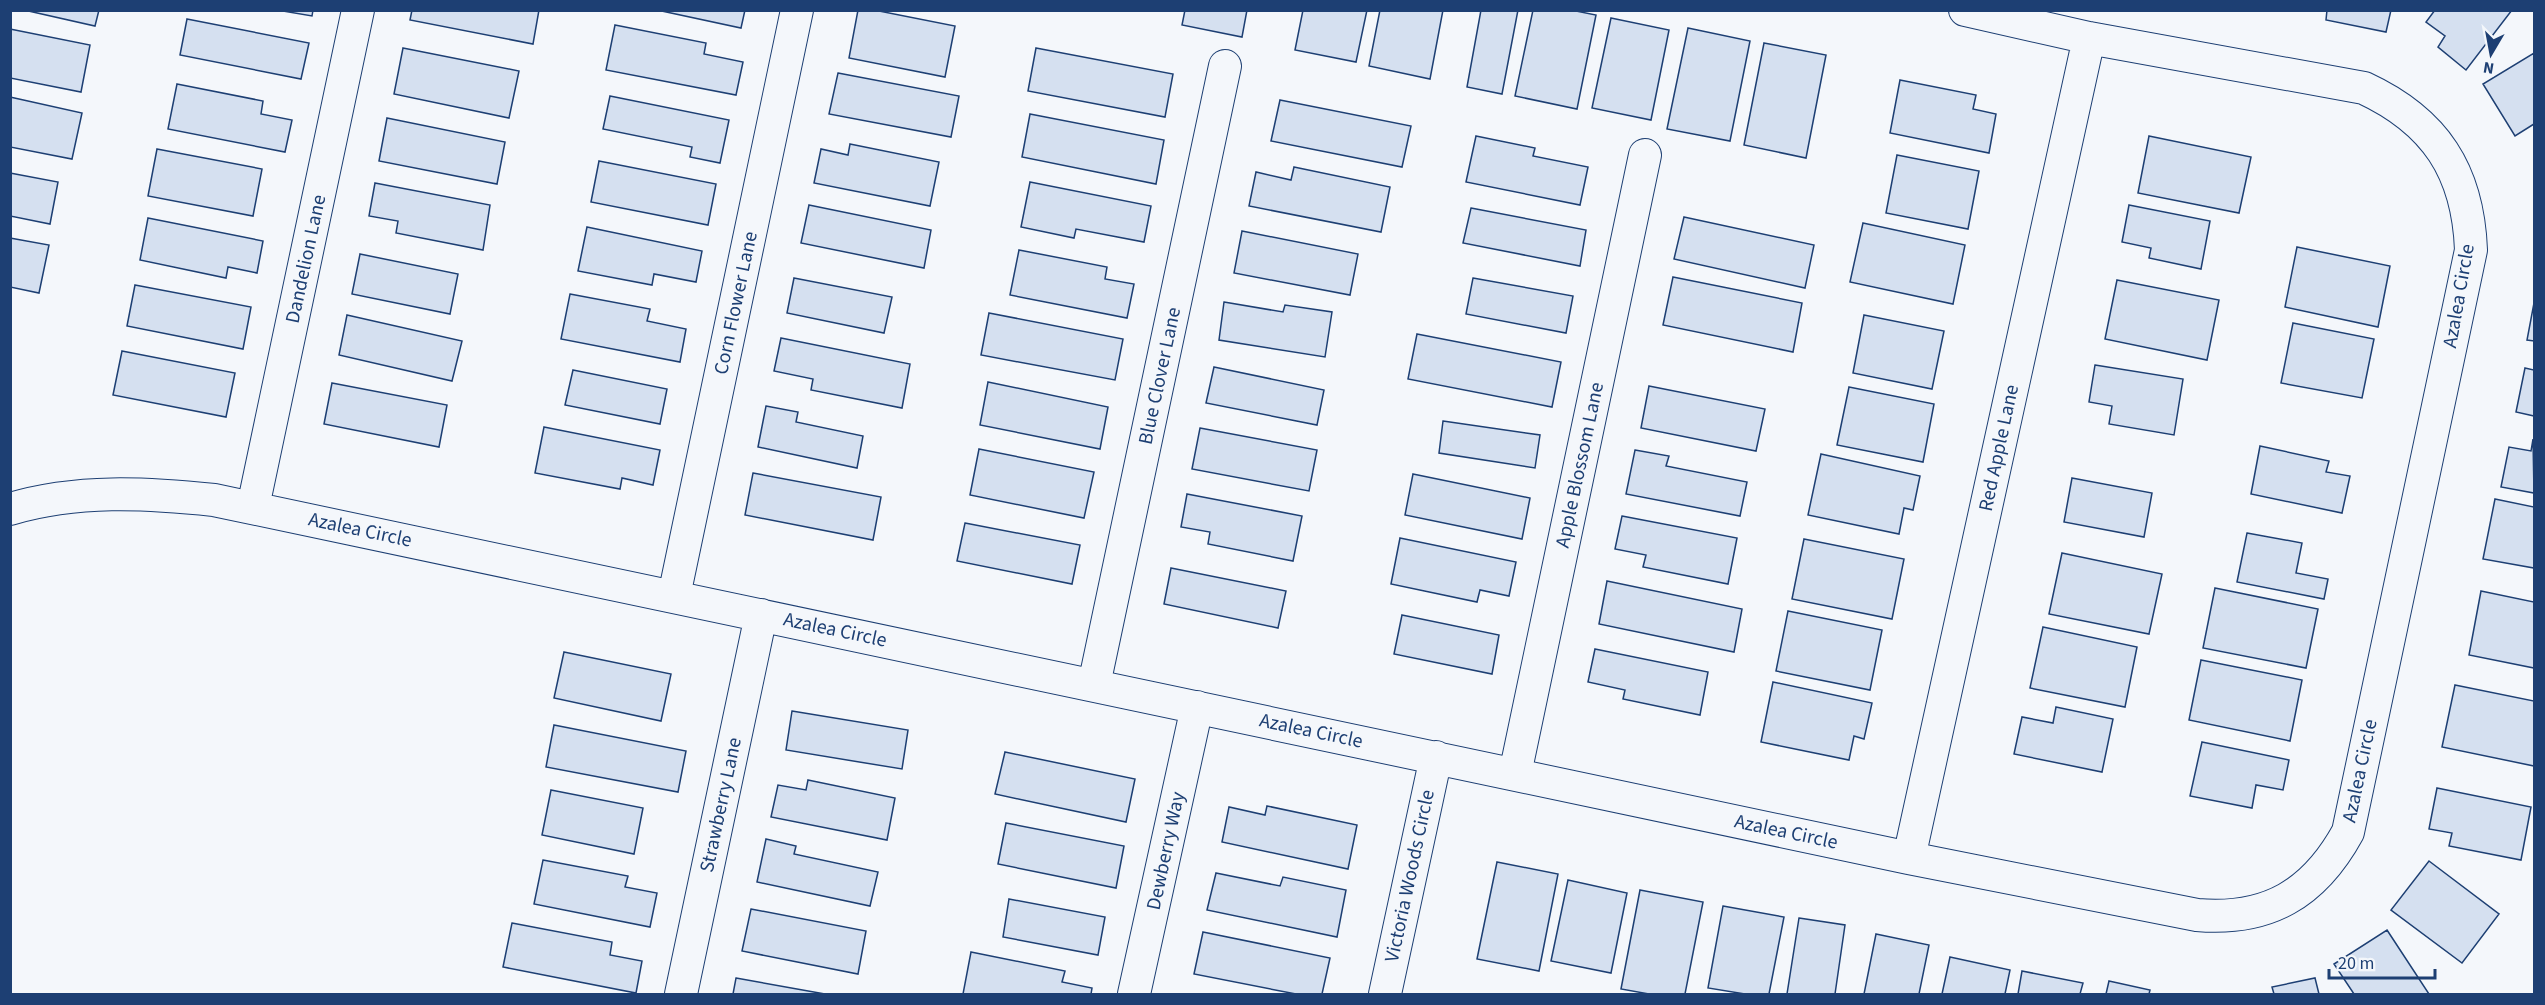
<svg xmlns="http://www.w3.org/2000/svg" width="2545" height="1005" font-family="'Source Sans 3',sans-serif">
  <rect width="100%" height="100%" fill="#f4f7fb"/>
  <path fill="#d5e0f0" stroke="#1d3f73" stroke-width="1.5" d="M 24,10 L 99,10 L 95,26 Z
    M 277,10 L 313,10 L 312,16 Z
    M 412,10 L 539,10 L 533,44 L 410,20 Z
    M 657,10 L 745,10 L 741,28 Z
    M 858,10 L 874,10 L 955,26 L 945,77 L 849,58 Z
    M 1185,10 L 1247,10 L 1242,37 L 1182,25 Z
    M 1303,10 L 1367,10 L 1356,62 L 1295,50 Z
    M 1380,10 L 1443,10 L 1430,79 L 1369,66 Z
    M 1481,10 L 1518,10 L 1502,94 L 1467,87 Z
    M 1533,10 L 1571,10 L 1596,15 L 1577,109 L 1515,96 Z
    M 2327,10 L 2391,10 L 2386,32 L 2326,20 Z
    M 2435,10 L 2512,10 L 2466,70 L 2438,47 L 2445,36 L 2426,22 Z
    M 1611,18 L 1669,30 L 1651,120 L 1592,108 Z
    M 187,19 L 309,43 L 301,79 L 180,55 Z
    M 615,25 L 706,43 L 704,54 L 743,62 L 736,95 L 606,70 Z
    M 1688,28 L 1750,41 L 1730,141 L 1667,129 Z
    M 10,29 L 90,45 L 81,92 L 10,78 Z
    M 1764,43 L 1826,55 L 1806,158 L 1744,145 Z
    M 403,48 L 519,71 L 509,118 L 394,94 Z
    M 1036,48 L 1173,74 L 1165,117 L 1028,91 Z
    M 2534,53 L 2534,124 L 2515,136 L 2483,84 Z
    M 838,73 L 959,96 L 951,137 L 829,114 Z
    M 1900,80 L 1976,95 L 1973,109 L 1996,114 L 1989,153 L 1890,133 Z
    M 177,84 L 263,101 L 261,114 L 292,120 L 285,152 L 168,129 Z
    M 610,96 L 729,120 L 720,163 L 690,157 L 692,147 L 603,129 Z
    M 10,97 L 82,113 L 72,159 L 10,147 Z
    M 1280,100 L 1411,126 L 1402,167 L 1271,141 Z
    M 1030,114 L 1164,140 L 1156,184 L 1022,157 Z
    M 387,118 L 505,142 L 497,184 L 379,161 Z
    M 1476,136 L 1535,148 L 1533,156 L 1588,167 L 1580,205 L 1466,182 Z
    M 2149,136 L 2251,157 L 2239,213 L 2138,193 Z
    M 850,144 L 939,162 L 930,206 L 814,183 L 821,149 L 848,155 Z
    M 157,149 L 262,169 L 253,216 L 148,196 Z
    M 1897,155 L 1979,171 L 1968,229 L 1886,213 Z
    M 599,161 L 716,184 L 708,225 L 591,202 Z
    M 1294,167 L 1390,187 L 1381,232 L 1249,206 L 1256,172 L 1291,180 Z
    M 10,173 L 58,182 L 50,224 L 10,216 Z
    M 1030,182 L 1151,206 L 1144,242 L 1076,229 L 1074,238 L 1021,227 Z
    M 375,183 L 490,205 L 483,250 L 396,233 L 398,221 L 369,216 Z
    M 809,205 L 931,230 L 924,268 L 801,243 Z
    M 2129,205 L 2210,221 L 2201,269 L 2149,258 L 2151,248 L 2122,242 Z
    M 1471,208 L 1586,230 L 1580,266 L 1463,243 Z
    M 1684,217 L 1814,245 L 1805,288 L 1674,259 Z
    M 148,218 L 263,241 L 257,273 L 228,267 L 226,278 L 140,260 Z
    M 1863,223 L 1965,245 L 1953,304 L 1850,282 Z
    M 587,227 L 702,251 L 696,282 L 654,274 L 652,285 L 578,271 Z
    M 1242,231 L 1358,254 L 1350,295 L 1234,273 Z
    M 10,238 L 49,245 L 39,293 L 10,287 Z
    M 2297,247 L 2390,266 L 2378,327 L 2285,307 Z
    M 1019,250 L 1107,267 L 1105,279 L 1134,284 L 1127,318 L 1010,295 Z
    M 360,254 L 458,274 L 450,314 L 352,294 Z
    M 1673,277 L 1802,303 L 1793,352 L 1663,325 Z
    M 794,278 L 892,297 L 884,333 L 787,313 Z
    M 1473,278 L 1573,296 L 1566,333 L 1466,314 Z
    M 2117,280 L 2219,300 L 2207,360 L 2105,339 Z
    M 135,285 L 251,307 L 243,349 L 127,326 Z
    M 570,294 L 650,309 L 647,321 L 686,329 L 680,362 L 561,339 Z
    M 1224,302 L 1283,312 L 1285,305 L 1332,312 L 1325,357 L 1219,340 Z
    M 2534,303 L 2534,341 L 2527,340 Z
    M 989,313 L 1123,339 L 1115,380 L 981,355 Z
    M 347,315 L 462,341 L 452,381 L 339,355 Z
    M 1864,315 L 1944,331 L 1932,389 L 1853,373 Z
    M 2293,323 L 2374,339 L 2362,398 L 2281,383 Z
    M 1417,334 L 1561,362 L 1552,407 L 1408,379 Z
    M 781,338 L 910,364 L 902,408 L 811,390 L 813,379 L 774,371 Z
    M 122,351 L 235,373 L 226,417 L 113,395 Z
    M 2095,365 L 2183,379 L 2174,435 L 2109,424 L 2112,406 L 2089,402 Z
    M 1214,367 L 1324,390 L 1317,425 L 1206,403 Z
    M 2525,368 L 2534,370 L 2534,416 L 2516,412 Z
    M 573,370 L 667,389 L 660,424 L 565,405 Z
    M 988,382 L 1108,407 L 1100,449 L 980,425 Z
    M 332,383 L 447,405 L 439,447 L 324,424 Z
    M 1649,386 L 1765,409 L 1756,451 L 1641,428 Z
    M 1849,387 L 1934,404 L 1923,462 L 1837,445 Z
    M 766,406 L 798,412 L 796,422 L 863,436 L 857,468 L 758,447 Z
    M 1443,421 L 1540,435 L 1535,468 L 1439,453 Z
    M 544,427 L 660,450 L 653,485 L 622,478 L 620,489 L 535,473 Z
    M 1200,428 L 1317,450 L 1309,491 L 1192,469 Z
    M 2533,439 L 2534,493 L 2501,487 L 2509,447 L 2531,451 Z
    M 2260,446 L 2329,461 L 2326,472 L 2350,476 L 2342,513 L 2251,494 Z
    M 979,449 L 1094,472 L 1084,518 L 970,495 Z
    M 1635,450 L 1669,456 L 1666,466 L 1747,482 L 1740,516 L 1626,494 Z
    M 1821,454 L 1920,476 L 1913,510 L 1904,508 L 1899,534 L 1808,515 Z
    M 753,473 L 881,497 L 873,540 L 745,515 Z
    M 1413,474 L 1530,498 L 1522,539 L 1405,515 Z
    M 2072,478 L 2152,493 L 2144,537 L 2064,522 Z
    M 1187,494 L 1302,516 L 1293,561 L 1208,544 L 1210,532 L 1181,527 Z
    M 2495,499 L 2534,507 L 2534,568 L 2483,559 Z
    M 1622,516 L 1737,538 L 1728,584 L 1643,567 L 1646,555 L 1615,549 Z
    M 965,523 L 1080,545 L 1072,584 L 957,561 Z
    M 2247,533 L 2302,543 L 2296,573 L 2328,579 L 2324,599 L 2237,582 Z
    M 1400,538 L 1516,562 L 1509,596 L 1480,590 L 1477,602 L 1391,584 Z
    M 1804,539 L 1904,559 L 1892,619 L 1792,599 Z
    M 2062,553 L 2162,574 L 2149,634 L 2049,614 Z
    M 1171,568 L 1286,591 L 1278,628 L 1164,604 Z
    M 1607,581 L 1742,609 L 1734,652 L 1599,624 Z
    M 2215,588 L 2318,609 L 2306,668 L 2203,648 Z
    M 2481,591 L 2534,602 L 2534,668 L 2469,655 Z
    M 1788,611 L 1882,630 L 1870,690 L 1776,671 Z
    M 1402,615 L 1499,635 L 1492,674 L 1394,654 Z
    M 2043,627 L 2137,647 L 2125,707 L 2030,688 Z
    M 1595,649 L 1708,672 L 1700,715 L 1623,699 L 1625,690 L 1588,682 Z
    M 564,652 L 671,674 L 661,721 L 554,698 Z
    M 2201,660 L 2302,680 L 2290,741 L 2189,720 Z
    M 1773,682 L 1872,703 L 1864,739 L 1854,736 L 1849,760 L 1761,742 Z
    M 2455,685 L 2534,701 L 2534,766 L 2442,747 Z
    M 2056,707 L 2113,719 L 2102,772 L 2014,754 L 2022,717 L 2053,723 Z
    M 792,711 L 908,730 L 902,769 L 786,750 Z
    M 554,725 L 686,751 L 678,792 L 546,767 Z
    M 2202,742 L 2289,760 L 2283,790 L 2256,785 L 2252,808 L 2190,796 Z
    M 1005,752 L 1135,779 L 1126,822 L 995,794 Z
    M 808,780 L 895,798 L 887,840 L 771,817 L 778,785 L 806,790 Z
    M 2437,788 L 2531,807 L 2521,860 L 2449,846 L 2452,833 L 2429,829 Z
    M 551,790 L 643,808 L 634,854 L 542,835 Z
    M 1267,806 L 1357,825 L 1348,869 L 1222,842 L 1229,807 L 1265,815 Z
    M 1006,823 L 1124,846 L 1116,888 L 998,864 Z
    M 766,839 L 796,846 L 794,854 L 878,872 L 870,906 L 757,882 Z
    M 543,860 L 628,876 L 625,887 L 657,893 L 650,927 L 534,904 Z
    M 2429,861 L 2499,914 L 2462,963 L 2391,910 Z
    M 1497,862 L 1558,874 L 1539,971 L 1477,959 Z
    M 1216,873 L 1280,886 L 1283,877 L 1346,890 L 1337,937 L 1207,910 Z
    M 1568,880 L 1627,893 L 1611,973 L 1551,961 Z
    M 1640,890 L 1703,902 L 1685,994 L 1649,994 L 1621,989 Z
    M 1009,899 L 1105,917 L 1098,955 L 1003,937 Z
    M 1723,906 L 1784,917 L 1769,994 L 1745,994 L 1708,988 Z
    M 751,909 L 866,931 L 858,974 L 742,951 Z
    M 1799,918 L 1845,925 L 1835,994 L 1787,994 Z
    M 512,923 L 612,942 L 610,955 L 642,961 L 636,993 L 503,967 Z
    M 2387,930 L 2429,994 L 2354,994 L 2334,964 Z
    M 1203,932 L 1330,958 L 1322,994 L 1296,994 L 1194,974 Z
    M 1876,934 L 1929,945 L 1919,994 L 1864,994 Z
    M 971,952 L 1065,971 L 1062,982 L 1092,988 L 1091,994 L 963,994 Z
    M 1950,957 L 2010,970 L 2005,994 L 1942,994 Z
    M 2022,971 L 2083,983 L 2080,994 L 2018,994 Z
    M 736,978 L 825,994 L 733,994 Z
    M 2315,978 L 2319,994 L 2274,994 L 2272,987 Z
    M 2109,981 L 2150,990 L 2149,994 L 2106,994 Z"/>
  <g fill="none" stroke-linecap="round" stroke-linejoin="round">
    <defs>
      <path id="minor" d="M 253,507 L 358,10
        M 10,509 C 77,489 146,493 214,500 L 1909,858 L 2197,915 C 2268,921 2314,894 2348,832 L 2471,250 C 2468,171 2435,121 2364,88 L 2089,38 L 1965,10
        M 674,596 L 797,10
        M 1094,685 L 1225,66
        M 1515,774 L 1645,155
        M 1909,858 L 2089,38
        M 681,994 L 761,615
        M 1134,994 L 1197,707
        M 1385,994 L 1436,757"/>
    </defs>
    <use href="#minor" stroke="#1d3f73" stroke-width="34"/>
    <use href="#minor" stroke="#f4f7fb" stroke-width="32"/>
  </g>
  <g text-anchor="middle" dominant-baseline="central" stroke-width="4.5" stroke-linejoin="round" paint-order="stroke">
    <g font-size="20" fill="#1d3f73" stroke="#f4f7fb">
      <text transform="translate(306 259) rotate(-78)">Dandelion Lane</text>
      <text transform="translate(2459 296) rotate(-80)">Azalea Circle</text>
      <text transform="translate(736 303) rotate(-78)">Corn Flower Lane</text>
      <text transform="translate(1160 376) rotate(-78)">Blue Clover Lane</text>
      <text transform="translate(1999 448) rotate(-78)">Red Apple Lane</text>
      <text transform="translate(1580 465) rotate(-78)">Apple Blossom Lane</text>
      <text transform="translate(360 530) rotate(12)">Azalea Circle</text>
      <text transform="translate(835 630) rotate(12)">Azalea Circle</text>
      <text transform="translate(1311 731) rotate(12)">Azalea Circle</text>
      <text transform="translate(2360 771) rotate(-78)">Azalea Circle</text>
      <text transform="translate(721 805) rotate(-78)">Strawberry Lane</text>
      <text transform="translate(1786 832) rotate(12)">Azalea Circle</text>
      <text transform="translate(1166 851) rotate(-78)">Dewberry Way</text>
      <text transform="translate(1410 876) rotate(-78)">Victoria Woods Circle</text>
    </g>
  </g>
  <rect width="2545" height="1005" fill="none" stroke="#1d3f73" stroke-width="24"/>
  <g transform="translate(2491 54) rotate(190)" stroke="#f4f7fb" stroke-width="4.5" paint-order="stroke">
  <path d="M0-4.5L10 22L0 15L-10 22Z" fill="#1d3f73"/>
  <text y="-9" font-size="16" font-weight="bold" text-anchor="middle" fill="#1d3f73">N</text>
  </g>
  <path d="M2329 969v9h106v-9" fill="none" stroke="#1d3f73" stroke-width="3"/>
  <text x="2338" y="969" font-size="18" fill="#1d3f73" stroke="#f4f7fb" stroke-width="4.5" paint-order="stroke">20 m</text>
</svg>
